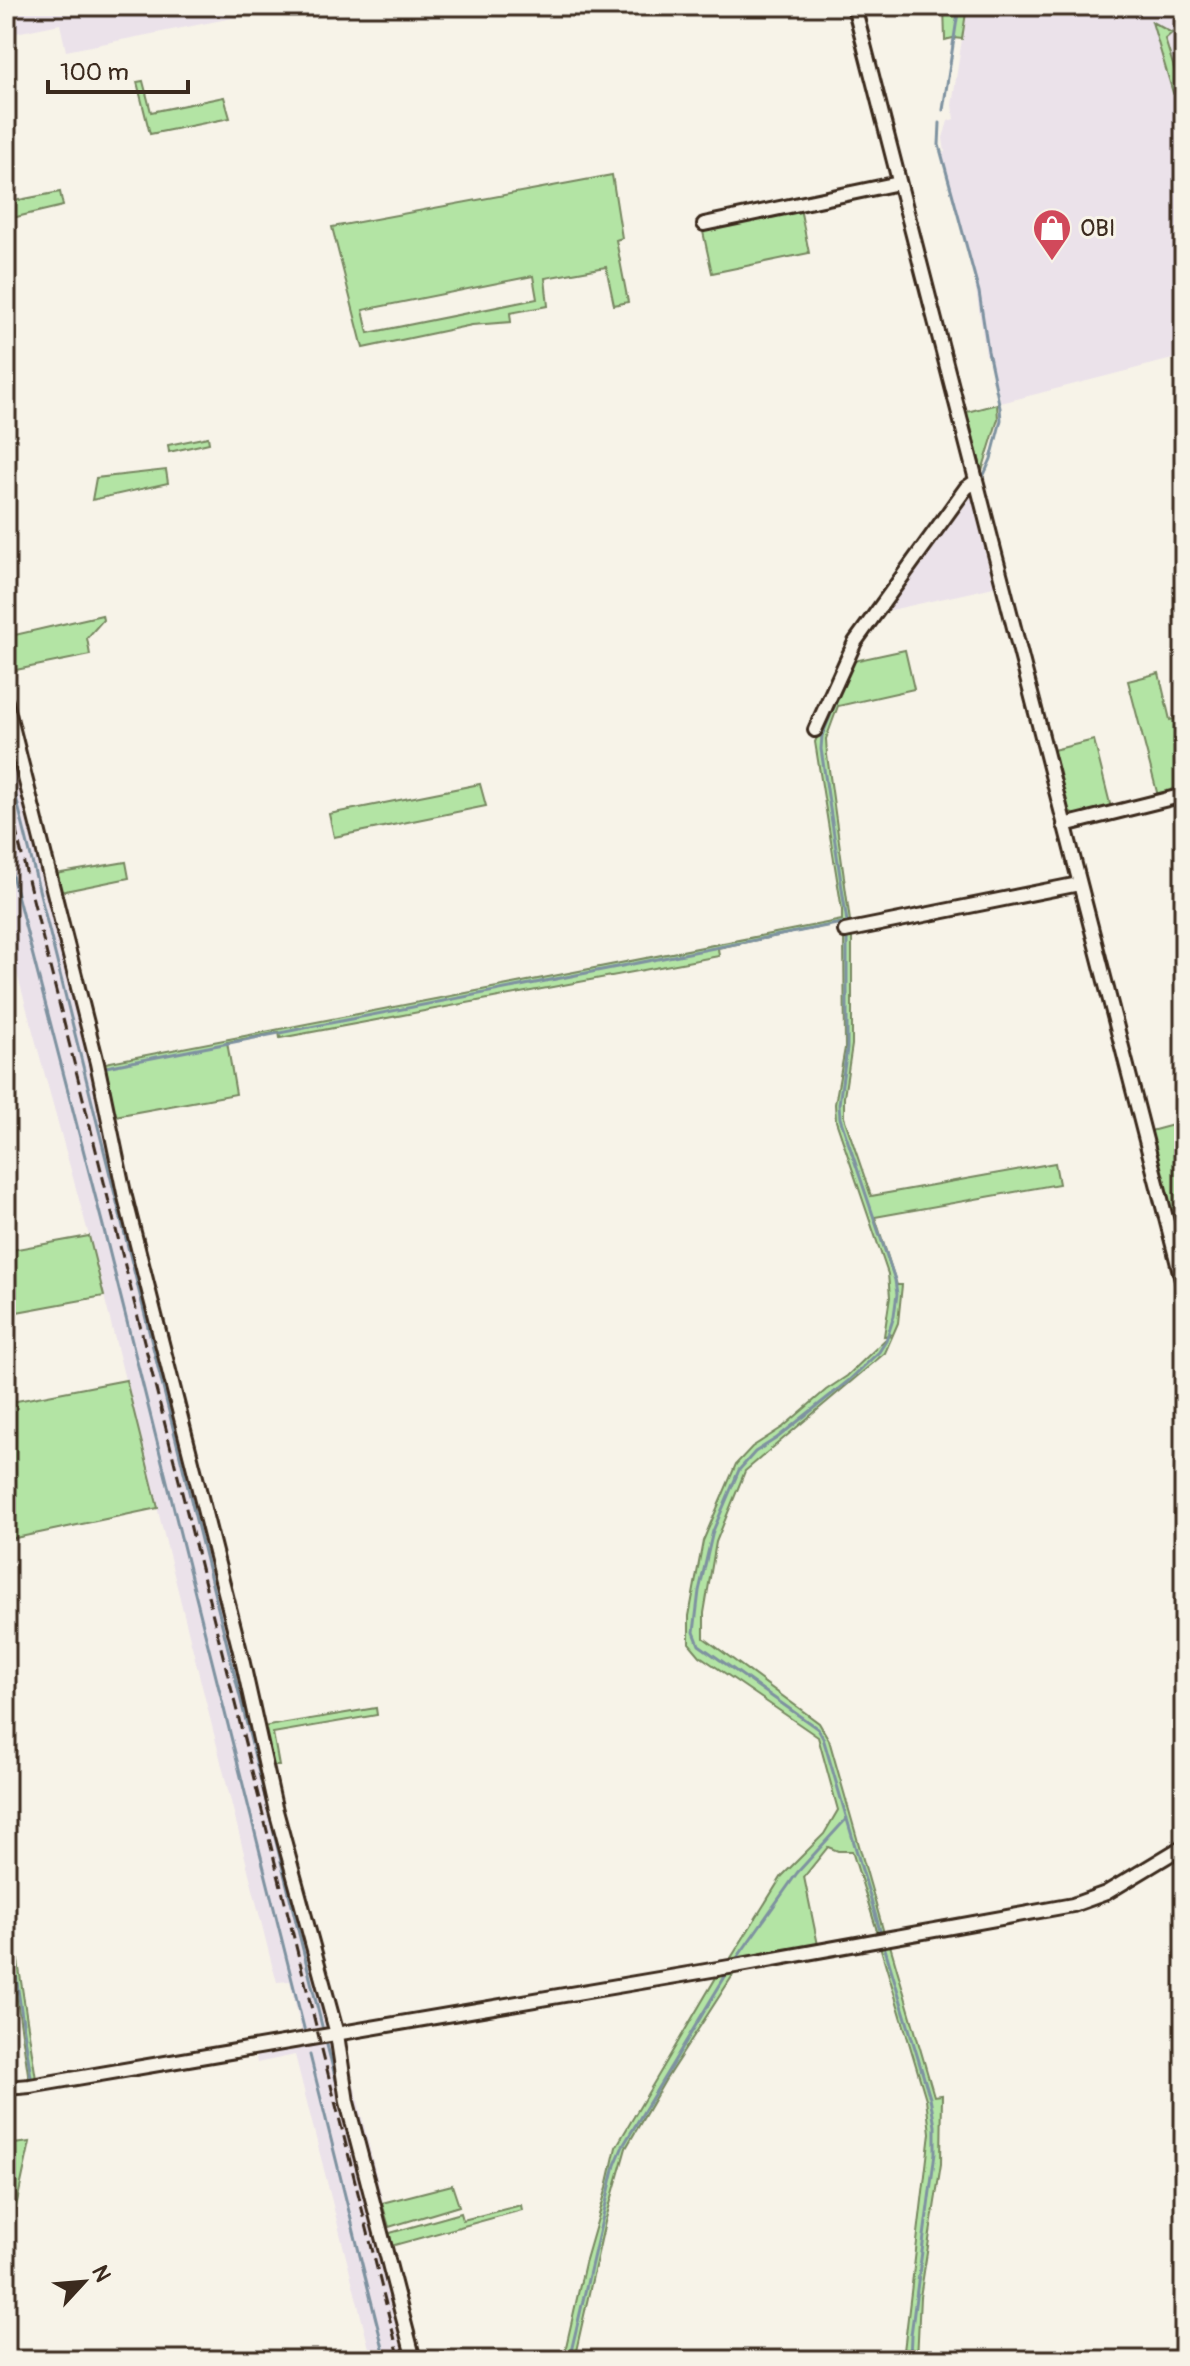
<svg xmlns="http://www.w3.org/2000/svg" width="1190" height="2366" font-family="Pangolin,sans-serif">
  <rect width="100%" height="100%" fill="#f7f3e8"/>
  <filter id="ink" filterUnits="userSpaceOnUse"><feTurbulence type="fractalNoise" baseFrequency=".0125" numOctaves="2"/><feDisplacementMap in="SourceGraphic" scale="16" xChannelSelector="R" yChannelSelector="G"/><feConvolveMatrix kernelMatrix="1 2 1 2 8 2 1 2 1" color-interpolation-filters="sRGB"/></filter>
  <g filter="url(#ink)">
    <path fill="#ebe2ea" d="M 6,6 L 274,6 L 272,10 L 66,51 L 60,24 L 6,35 Z
      M 967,6 L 1184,6 L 1184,356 L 1001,403 L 989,355 L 986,355 L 972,264 L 942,153 L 945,152 L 943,138 L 948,121 L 954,119 L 952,105 Z
      M 970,491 L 994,587 L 882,612 Z
      M 6,677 L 26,747 L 81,978 L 105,1063 L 141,1235 L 230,1598 L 306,1904 L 319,1942 L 389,2227 L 391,2246 L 421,2360 L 372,2360 L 295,2055 L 257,2063 L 253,2043 L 302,2033 L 290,1981 L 277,1982 L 272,1965 L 89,1236 L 6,933 Z"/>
    <path fill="#b3e4a4" stroke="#778761" stroke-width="2" fill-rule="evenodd" d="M 944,6 L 967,6 L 962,39 L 953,38 L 945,40 Z
      M 1152,22 L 1172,33 L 1165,39 L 1179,84 L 1173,93 Z
      M 143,81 L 151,112 L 224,97 L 230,118 L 150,134 L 137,82 Z
      M 612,175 L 622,238 L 616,240 L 628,302 L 614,305 L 606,267 L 545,278 L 548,306 L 510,313 L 511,322 L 472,325 L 363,348 L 332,227 ZM 533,276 L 537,299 L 368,333 L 363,310 Z
      M 60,192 L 63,206 L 12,218 L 9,206 L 14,201 Z
      M 800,208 L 809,253 L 712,273 L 702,227 Z
      M 997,404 L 998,419 L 982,471 L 967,412 Z
      M 208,437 L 209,443 L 169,452 L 168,445 Z
      M 166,470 L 168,483 L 92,500 L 96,478 Z
      M 102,615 L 103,620 L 87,638 L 90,655 L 6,672 L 6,637 Z
      M 905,650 L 914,689 L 838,706 L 826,739 L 827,755 L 850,921 L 846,923 L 847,927 L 843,928 L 841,923 L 718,948 L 719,956 L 280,1038 L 279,1032 L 227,1042 L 236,1094 L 115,1116 L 105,1063 L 842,920 L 842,910 L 815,742 L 849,662 Z
      M 1159,673 L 1170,720 L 1181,717 L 1184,730 L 1184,789 L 1158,796 L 1128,681 Z
      M 1094,740 L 1111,808 L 1078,817 L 1069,812 L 1053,750 Z
      M 480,784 L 486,806 L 334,837 L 329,814 Z
      M 126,862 L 129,878 L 60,892 L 55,874 Z
      M 852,935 L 852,1045 L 844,1097 L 844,1117 L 871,1196 L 1055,1163 L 1059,1184 L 875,1217 L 897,1285 L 902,1285 L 898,1323 L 885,1353 L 745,1471 L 716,1542 L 704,1613 L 704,1638 L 819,1723 L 829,1740 L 884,1933 L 878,1934 L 852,1851 L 838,1851 L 828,1847 L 804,1877 L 818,1945 L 729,1961 L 782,1876 L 824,1834 L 838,1810 L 818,1737 L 700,1656 L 689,1643 L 689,1616 L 703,1541 L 736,1464 L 752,1447 L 783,1427 L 826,1390 L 847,1376 L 890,1335 L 884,1336 L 890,1297 L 888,1274 L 836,1121 L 835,1104 L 845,1048 L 844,936 Z
      M 1184,1122 L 1184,1259 L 1164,1183 L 1160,1184 L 1147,1132 Z
      M 89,1236 L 104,1296 L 6,1314 L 6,1251 Z
      M 126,1380 L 158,1508 L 6,1540 L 6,1403 Z
      M 376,1708 L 377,1715 L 273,1733 L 279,1766 L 272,1766 L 262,1727 Z
      M 6,1883 L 36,2079 L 29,2080 L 6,1928 Z
      M 890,1945 L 934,2096 L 942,2095 L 941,2164 L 920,2297 L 917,2360 L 906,2360 L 904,2351 L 930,2133 L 926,2099 L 880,1946 Z
      M 735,1972 L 666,2079 L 626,2148 L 605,2222 L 574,2360 L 563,2360 L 585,2263 L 607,2187 L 616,2147 L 717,1976 Z
      M 30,2142 L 16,2207 L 6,2220 L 6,2145 Z
      M 452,2185 L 459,2206 L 389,2227 L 382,2203 Z
      M 521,2205 L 522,2210 L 391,2246 L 390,2233 L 461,2213 L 463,2220 Z"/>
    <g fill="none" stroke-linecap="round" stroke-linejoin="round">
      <path stroke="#7e92a0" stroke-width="3" d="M 943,110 L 959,6
        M 940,123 L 939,145 L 979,292 L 988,351 L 1000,408 L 1001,420 L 991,459 L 983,477
        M 883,614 L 969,495
        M 857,651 L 877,623
        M 6,757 L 322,2026
        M 6,852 L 103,1226 L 305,2032
        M 847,922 L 821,749 L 822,736 L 854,658
        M 847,936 L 847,1049 L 839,1104 L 840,1118 L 895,1280 L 897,1294 L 894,1316 L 886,1341 L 879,1352 L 847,1382 L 777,1438 L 755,1452 L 739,1470 L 713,1531 L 699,1591 L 694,1632 L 699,1645 L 818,1729 L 823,1738 L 881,1934
        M 106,1067 L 847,922
        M 6,1909 L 31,2077
        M 885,1949 L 930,2098 L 935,2126 L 935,2153 L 911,2335 L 910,2360
        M 737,1958 L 797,1873 L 847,1818
        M 327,2045 L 341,2099
        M 310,2055 L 386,2360
        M 6,2173 L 14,2147
        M 394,2308 L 408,2360
        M 569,2360 L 615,2165 L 623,2146 L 726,1975"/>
      <defs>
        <path id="minor" d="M 854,6 L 1184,1288
          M 704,224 L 899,183
          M 6,702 L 97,1063 L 124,1193 L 242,1659 L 275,1807 L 337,2034 L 347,2102 L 414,2360
          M 815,730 L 855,642 L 966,488 L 976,481
          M 1064,825 L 1184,795
          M 845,931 L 1079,884
          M 6,2088 L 30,2086 L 735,1966 L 1073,1905 L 1106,1893 L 1184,1846"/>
      </defs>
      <use href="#minor" stroke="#3b2a1e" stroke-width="18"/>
      <use href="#minor" stroke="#f7f3e8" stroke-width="12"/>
      <path stroke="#3b2a1e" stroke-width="3" stroke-dasharray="12 6" stroke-linecap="butt" d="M 6,792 L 400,2360"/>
    </g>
  </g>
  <defs>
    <symbol id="shop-pin" viewBox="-11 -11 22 30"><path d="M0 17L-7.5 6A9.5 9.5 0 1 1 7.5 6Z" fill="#d1495b" stroke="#f7f3e8"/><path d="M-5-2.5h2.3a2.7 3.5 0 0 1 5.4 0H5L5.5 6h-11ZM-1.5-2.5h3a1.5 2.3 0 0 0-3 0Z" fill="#fff"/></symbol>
  </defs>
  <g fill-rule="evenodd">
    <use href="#shop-pin" x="1030" y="206" width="44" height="60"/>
  </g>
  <g text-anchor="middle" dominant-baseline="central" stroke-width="6" stroke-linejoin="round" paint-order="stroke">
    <g font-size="24" fill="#3b2a1e" stroke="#f7f3e8" text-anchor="start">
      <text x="1080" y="228">OBI</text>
    </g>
  </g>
  <rect width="1190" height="2366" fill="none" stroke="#f7f3e8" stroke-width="32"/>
  <rect x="16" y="16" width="1158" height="2334" fill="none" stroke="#3b2a1e" stroke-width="3" filter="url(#ink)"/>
  <g transform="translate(84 2282) rotate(64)" stroke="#f7f3e8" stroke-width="6" paint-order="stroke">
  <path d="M0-6L14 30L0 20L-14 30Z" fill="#3b2a1e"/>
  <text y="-12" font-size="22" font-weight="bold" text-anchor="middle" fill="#3b2a1e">N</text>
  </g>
  <path d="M48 80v12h140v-12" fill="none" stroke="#3b2a1e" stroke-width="4"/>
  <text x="60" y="80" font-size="24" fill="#3b2a1e" stroke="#f7f3e8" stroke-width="6" paint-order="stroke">100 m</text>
</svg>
